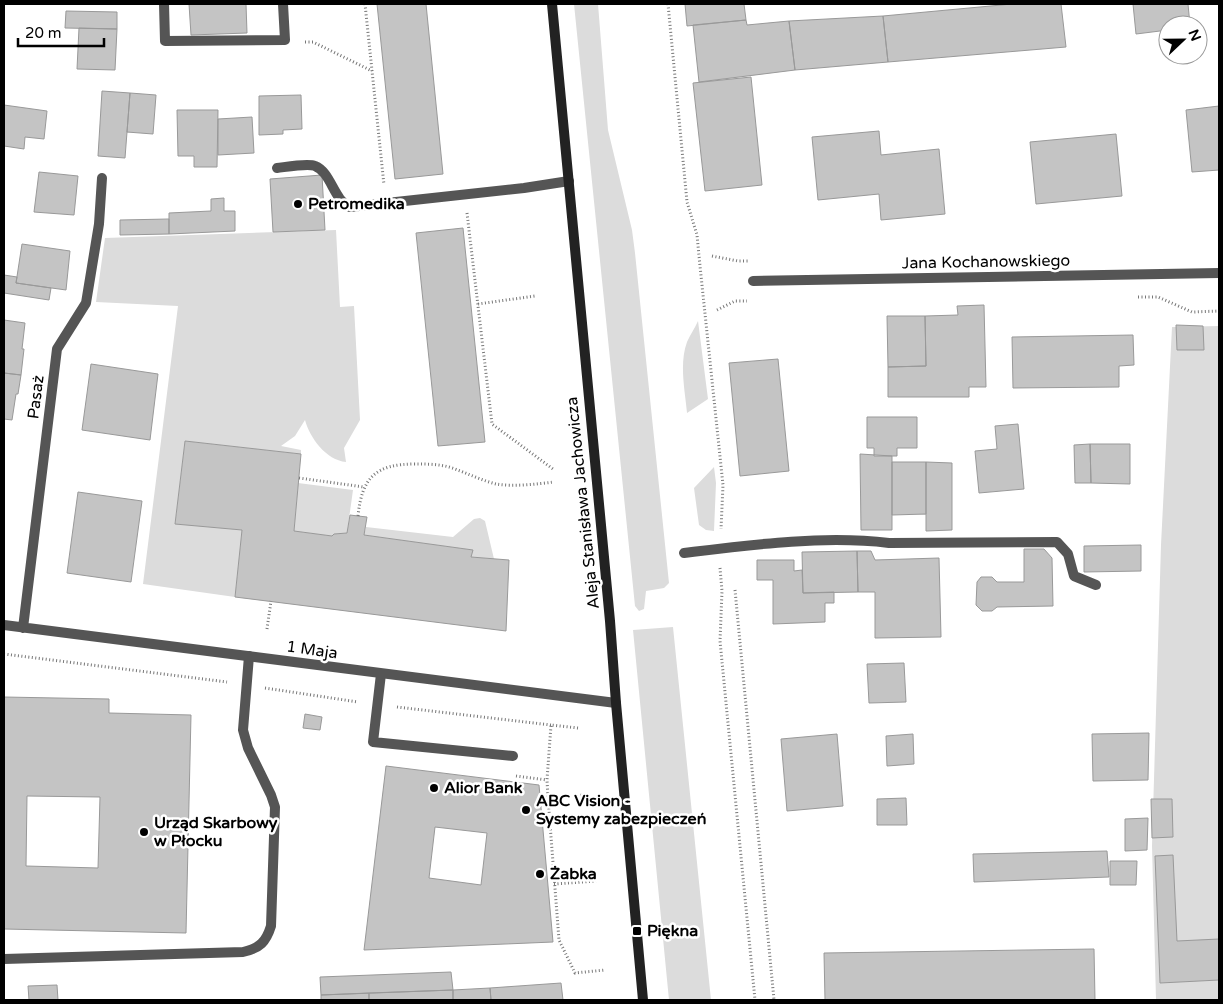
<svg xmlns="http://www.w3.org/2000/svg" width="1223" height="1004" font-family="'Varela Round',sans-serif">
  <rect width="100%" height="100%" fill="#fff"/>
  <path fill="#dcdcdc" d="M 574,4 L 598,4 L 608,130 L 632,230 L 635,253 L 669,583 L 664,588 L 646,591 L 644,609 L 639,611 L 635,606 Z
    M 336,230 L 340,307 L 354,306 L 360,420 L 344,448 L 346,462 C 326,460 310,438 305,420 L 295,436 L 281,446 L 301,450 L 301,454 L 185,441 L 175,523 L 242,530 L 235,597 L 143,584 L 178,306 L 96,302 L 105,238 Z
    M 698,321 L 708,399 L 687,413 C 685,390 679,364 687,342 C 690,335 695,328 698,321 Z
    M 1219,326 L 1219,1000 L 1156,1000 L 1152,846 L 1161,545 L 1172,327 Z
    M 714,467 L 716,483 L 714,531 L 706,530 L 699,525 L 694,488 Z
    M 298,483 L 353,490 L 347,533 L 334,534 L 332,536 L 294,531 Z
    M 480,518 L 485,521 L 494,559 L 471,557 L 472,550 L 364,535 L 366,527 L 453,537 L 474,519 Z
    M 673,627 L 711,1000 L 669,1000 L 633,630 Z"/>
  <path fill="#c4c4c4" stroke="#999" fill-rule="evenodd" d="M 189,4 L 246,4 L 247,33 L 191,35 Z
    M 377,4 L 426,4 L 443,174 L 395,179 Z
    M 685,4 L 744,4 L 746,20 L 687,26 Z
    M 1012,4 L 1061,4 L 1066,47 L 888,62 L 883,16 Z
    M 1133,4 L 1188,4 L 1190,25 L 1168,25 L 1168,30 L 1136,34 Z
    M 66,11 L 117,12 L 117,29 L 65,28 Z
    M 883,16 L 888,62 L 795,70 L 789,21 Z
    M 746,20 L 747,25 L 789,21 L 795,70 L 699,82 L 693,25 Z
    M 79,28 L 117,29 L 115,70 L 77,69 Z
    M 751,77 L 762,185 L 705,191 L 693,83 Z
    M 102,91 L 130,93 L 125,158 L 98,156 Z
    M 130,93 L 156,95 L 153,134 L 127,132 Z
    M 301,95 L 302,129 L 283,130 L 283,134 L 259,135 L 259,96 Z
    M 4,105 L 47,111 L 44,139 L 25,137 L 24,149 L 4,146 Z
    M 1219,106 L 1219,170 L 1192,172 L 1186,110 Z
    M 177,110 L 218,110 L 217,167 L 194,167 L 194,156 L 178,156 Z
    M 252,117 L 254,153 L 218,155 L 218,119 Z
    M 879,131 L 881,155 L 939,149 L 945,214 L 881,220 L 879,194 L 818,200 L 812,137 Z
    M 1116,134 L 1122,196 L 1036,204 L 1030,142 Z
    M 39,172 L 78,176 L 74,215 L 34,212 Z
    M 322,175 L 325,230 L 273,232 L 270,179 Z
    M 224,198 L 224,211 L 235,211 L 235,231 L 169,234 L 169,213 L 211,211 L 211,199 Z
    M 169,219 L 169,234 L 120,235 L 120,220 Z
    M 463,228 L 485,442 L 438,446 L 416,233 Z
    M 22,244 L 70,251 L 66,290 L 16,283 Z
    M 4,275 L 17,277 L 16,283 L 51,288 L 49,300 L 4,293 Z
    M 984,305 L 986,387 L 969,387 L 969,397 L 888,397 L 888,367 L 926,366 L 925,316 L 958,315 L 957,306 Z
    M 887,316 L 925,316 L 926,366 L 888,367 Z
    M 4,320 L 25,323 L 22,349 L 24,349 L 21,375 L 4,373 Z
    M 1176,325 L 1203,326 L 1204,350 L 1177,350 Z
    M 1133,335 L 1134,365 L 1119,366 L 1119,387 L 1013,388 L 1012,337 Z
    M 778,359 L 789,471 L 740,476 L 729,363 Z
    M 91,364 L 158,374 L 150,440 L 82,430 Z
    M 4,373 L 21,375 L 18,394 L 16,394 L 12,420 L 4,419 Z
    M 867,417 L 917,417 L 917,448 L 897,448 L 897,456 L 874,456 L 874,448 L 867,448 Z
    M 1018,424 L 1024,489 L 979,493 L 975,451 L 997,449 L 995,426 Z
    M 185,441 L 301,454 L 294,531 L 332,536 L 334,534 L 347,533 L 350,515 L 358,516 L 367,517 L 364,535 L 473,550 L 471,557 L 509,560 L 506,631 L 235,597 L 242,530 L 175,524 Z
    M 1090,444 L 1091,483 L 1075,483 L 1074,445 Z
    M 1090,444 L 1130,444 L 1130,484 L 1091,483 Z
    M 860,454 L 892,456 L 892,530 L 861,530 Z
    M 892,462 L 926,462 L 926,514 L 892,515 Z
    M 926,462 L 952,463 L 952,530 L 926,531 Z
    M 78,492 L 142,501 L 131,582 L 67,573 Z
    M 1141,545 L 1141,571 L 1084,572 L 1084,546 Z
    M 1024,549 L 1044,549 L 1052,558 L 1053,606 L 997,607 L 992,611 L 982,611 L 976,605 L 977,582 L 981,577 L 992,577 L 997,582 L 1024,582 Z
    M 857,551 L 858,592 L 803,593 L 802,552 Z
    M 857,551 L 871,551 L 875,560 L 939,558 L 941,637 L 875,638 L 875,592 L 858,592 Z
    M 757,560 L 794,560 L 794,571 L 802,570 L 803,593 L 834,592 L 834,603 L 825,603 L 825,622 L 773,624 L 773,580 L 757,580 Z
    M 904,663 L 906,702 L 869,703 L 867,664 Z
    M 4,697 L 109,699 L 109,713 L 191,715 L 186,933 L 4,929 ZM 27,796 L 100,797 L 98,868 L 26,866 Z
    M 305,714 L 322,717 L 320,730 L 303,728 Z
    M 1149,733 L 1148,780 L 1093,781 L 1092,734 Z
    M 837,734 L 843,806 L 787,811 L 781,739 Z
    M 913,734 L 914,764 L 887,766 L 886,736 Z
    M 386,766 L 539,785 L 553,942 L 364,950 ZM 435,827 L 487,833 L 481,885 L 429,878 Z
    M 906,798 L 907,825 L 877,825 L 877,799 Z
    M 1151,799 L 1172,799 L 1173,837 L 1152,838 Z
    M 1148,818 L 1147,850 L 1125,851 L 1125,819 Z
    M 1107,851 L 1109,877 L 974,882 L 973,854 Z
    M 1173,855 L 1177,941 L 1219,939 L 1219,980 L 1160,983 L 1155,856 Z
    M 1110,861 L 1137,861 L 1136,885 L 1110,885 Z
    M 1094,949 L 1095,1000 L 825,1000 L 824,953 Z
    M 451,972 L 453,990 L 321,995 L 320,977 Z
    M 561,983 L 563,1000 L 491,1000 L 490,988 Z
    M 57,985 L 58,1000 L 29,1000 L 28,986 Z
    M 490,988 L 491,1000 L 453,1000 L 453,990 Z
    M 453,990 L 453,1000 L 369,1000 L 369,993 Z
    M 369,993 L 369,1000 L 321,1000 L 321,995 Z"/>
  <g fill="none" stroke-linecap="round" stroke-linejoin="round">
    <path stroke="#777" stroke-width="3" stroke-dasharray="1 2.5" stroke-linecap="butt" d="M 365,4 L 384,185
      M 668,4 L 687,202 L 697,235 L 700,266 L 723,485 L 721,529
      M 305,42 L 313,42 L 372,71
      M 467,213 L 492,424 L 553,469
      M 712,256 L 738,261 L 749,261
      M 1138,297 L 1158,297 L 1192,312 L 1219,311
      M 478,304 L 535,296
      M 717,310 L 735,301 L 747,301
      M 299,478 L 364,487
      M 358,516 C 362,477 376,464 415,464 C 426,464 438,464 449,467 C 465,472 480,480 496,484 C 513,487 537,484 554,482
      M 720,568 L 722,591 L 720,641 L 755,1000
      M 735,590 L 774,1000
      M 267,629 L 271,601
      M 4,654 L 227,682
      M 265,688 L 358,702
      M 397,707 L 551,725
      M 578,728 L 551,725 L 547,780 L 548,798 L 585,795
      M 516,776 L 547,780
      M 548,798 L 559,940 L 575,973 L 605,970
      M 554,884 L 596,881"/>
    <path stroke="#555" stroke-width="10" d="M 164,4 L 165,41 L 285,40 L 283,4
      M 277,168 C 286,167 308,163 315,166 C 331,172 334,201 350,207 L 524,188 L 569,181
      M 684,553 C 749,545 823,535 889,543 L 1057,542 L 1068,554 L 1074,576 L 1096,585
      M 381,674 L 373,742 L 513,756
      M 4,959 L 243,952 C 260,948 266,942 271,926 L 275,807 L 271,795 L 248,748 L 243,730 L 249,656"/>
    <path stroke="#555" stroke-width="10" d="M 753,281 L 1219,273
      M 4,625 L 616,703
      M 23,628 L 57,349 L 86,303 L 99,224 L 102,178"/>
    <path stroke="#222" stroke-width="10" d="M 552,4 L 610,621 L 616,703 L 643,1000"/>
  </g>
  <g fill="#000" stroke="#fff" stroke-width="2">
    <circle cx="298" cy="204" r="5"/>
    <circle cx="434" cy="788" r="5"/>
    <circle cx="526" cy="810" r="5"/>
    <circle cx="144" cy="832" r="5"/>
    <circle cx="540" cy="874" r="5"/>
    <rect x="632" y="926" width="10" height="10" rx="2.5"/>
  </g>
  <g text-anchor="middle" dominant-baseline="central" stroke-width="5" stroke-linejoin="round" paint-order="stroke">
    <g font-size="16" font-weight="bold" fill="#000" stroke="#fff" text-anchor="start">
      <text x="308" y="204">Petromedika</text>
      <text x="444" y="788">Alior Bank</text>
      <text x="536" y="801">ABC Vision -<tspan x="536" dy="18">Systemy zabezpieczeń</tspan></text>
      <text x="154" y="823">Urząd Skarbowy<tspan x="154" dy="18">w Płocku</tspan></text>
      <text x="550" y="874">Żabka</text>
      <text x="647" y="931">Piękna</text>
    </g>
    <g font-size="16" fill="#000" stroke="#fff">
      <text transform="translate(986 262) rotate(-1)">Jana Kochanowskiego</text>
      <text transform="translate(36 397) rotate(-83)">Pasaż</text>
      <text transform="translate(583 503) rotate(-96)">Aleja Stanisława Jachowicza</text>
      <text transform="translate(312 650) rotate(8)">1 Maja</text>
    </g>
  </g>
  <rect width="1223" height="1004" fill="none" stroke="#000000" stroke-width="10"/>
  <g transform="translate(1183 40) rotate(68)"><circle r="24" fill="#ffffff" stroke="#999999"/>
  <path d="M0-4L9 19L0 12L-9 19Z" fill="#000000"/>
  <text y="-8" font-size="14" font-weight="bold" text-anchor="middle" fill="#000000">N</text>
  </g>
  <path d="M18 38v8h86v-8" fill="none" stroke="#000000" stroke-width="2.5"/>
  <text x="25" y="38" font-size="15" fill="#000000" stroke="#ffffff" stroke-width="4" paint-order="stroke">20 m</text>
</svg>
